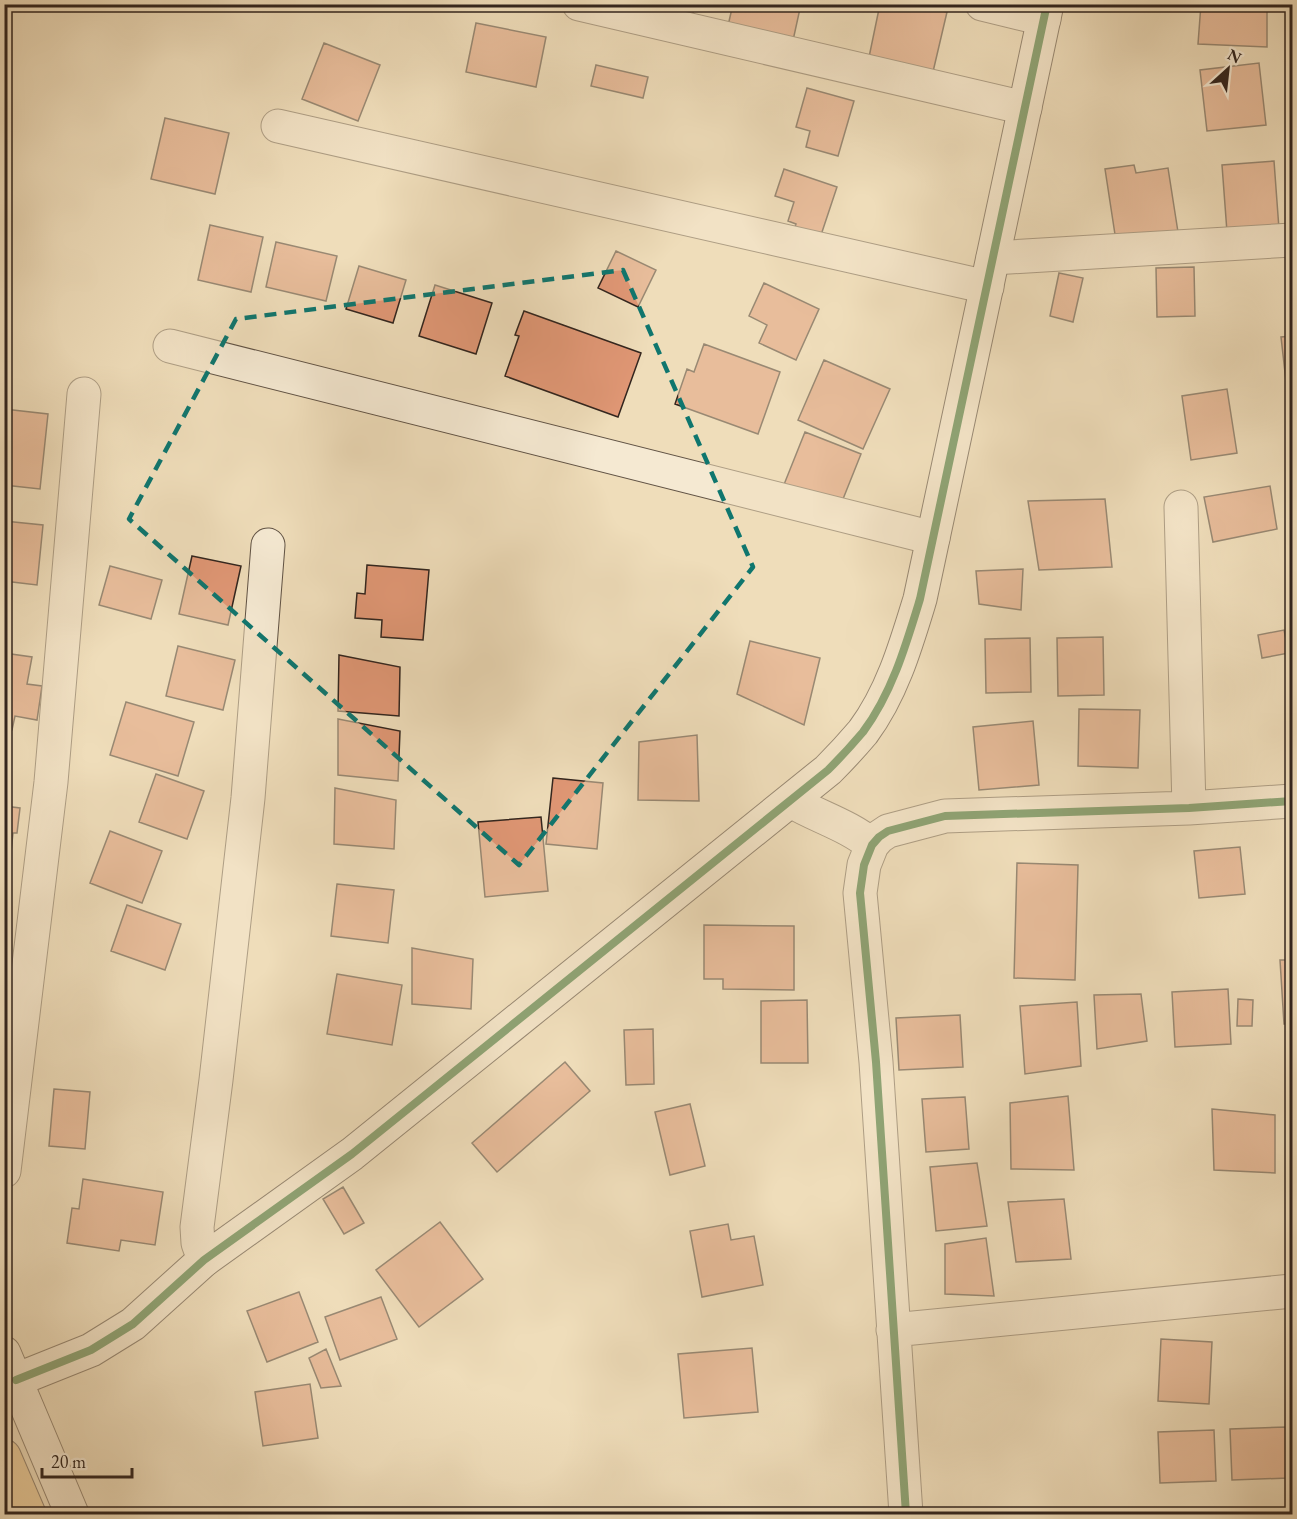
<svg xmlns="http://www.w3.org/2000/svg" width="1297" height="1519" font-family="'EB Garamond',serif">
  <rect width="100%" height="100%" fill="#efddba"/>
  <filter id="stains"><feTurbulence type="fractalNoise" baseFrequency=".00333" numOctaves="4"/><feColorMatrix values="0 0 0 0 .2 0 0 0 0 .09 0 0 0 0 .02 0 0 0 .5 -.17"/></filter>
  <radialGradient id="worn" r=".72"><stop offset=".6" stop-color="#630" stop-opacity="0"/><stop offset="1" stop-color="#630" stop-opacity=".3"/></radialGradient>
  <path fill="#e09775" stroke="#32251e" stroke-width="1.5" d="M 636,4 L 695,4 L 692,17 Z
    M 733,4 L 801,4 L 792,45 L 727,30 Z
    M 880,4 L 913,4 L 947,12 L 932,76 L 868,62 Z
    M 1201,4 L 1267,4 L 1267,47 L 1198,44 Z
    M 476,23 L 546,37 L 536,87 L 466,72 Z
    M 324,43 L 380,65 L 358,121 L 302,99 Z
    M 1259,63 L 1266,125 L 1207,131 L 1200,70 Z
    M 596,65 L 648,77 L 643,98 L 591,86 Z
    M 807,88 L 854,101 L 838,156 L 806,147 L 810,131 L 796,127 Z
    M 165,118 L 229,133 L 215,194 L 151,179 Z
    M 1274,161 L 1279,229 L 1227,232 L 1222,165 Z
    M 1134,165 L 1136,173 L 1168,168 L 1178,232 L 1116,241 L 1105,169 Z
    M 784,169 L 837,187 L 819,241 L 793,233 L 796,224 L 788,221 L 794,202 L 775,196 Z
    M 210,225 L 263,237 L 251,292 L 198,280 Z
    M 276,242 L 337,256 L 326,301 L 266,287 Z
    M 616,251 L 656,270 L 638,307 L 598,288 Z
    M 359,266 L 406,280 L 393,323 L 346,309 Z
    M 1194,267 L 1195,316 L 1157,317 L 1156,268 Z
    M 1059,273 L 1083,278 L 1073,322 L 1050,316 Z
    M 764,283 L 819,309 L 796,360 L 759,343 L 767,325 L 749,316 Z
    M 435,285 L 492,303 L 476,354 L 419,336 Z
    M 524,311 L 641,353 L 618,417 L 505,376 L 519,336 L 515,335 Z
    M 1292,336 L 1292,399 L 1288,399 L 1281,337 Z
    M 704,344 L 780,372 L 758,434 L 675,404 L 687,369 L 694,372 Z
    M 824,360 L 890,389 L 863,449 L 798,420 Z
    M 1227,389 L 1237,453 L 1191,460 L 1182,396 Z
    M 4,409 L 48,414 L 40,489 L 4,485 Z
    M 805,432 L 861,454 L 839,509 L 783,487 Z
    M 1270,486 L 1277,529 L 1213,542 L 1204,497 Z
    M 1105,499 L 1112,567 L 1039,570 L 1028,501 Z
    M 4,521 L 43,525 L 37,585 L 4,581 Z
    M 192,556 L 241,566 L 228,625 L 179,614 Z
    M 367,565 L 429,570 L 423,640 L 381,637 L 382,620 L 355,618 L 357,593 L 365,594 Z
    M 110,566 L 162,580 L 151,619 L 99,605 Z
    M 1023,569 L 1021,610 L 979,604 L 976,571 Z
    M 1284,630 L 1289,653 L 1262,658 L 1258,635 Z
    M 1103,637 L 1104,695 L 1058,696 L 1057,638 Z
    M 1030,638 L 1031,692 L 986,693 L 985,639 Z
    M 750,641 L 820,658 L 804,725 L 737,694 Z
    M 178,646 L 235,660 L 223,710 L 166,696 Z
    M 4,653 L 32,657 L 27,684 L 42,686 L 37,720 L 15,716 L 12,730 L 4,729 Z
    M 339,655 L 400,667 L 399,716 L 338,711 Z
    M 126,702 L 194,722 L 178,776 L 110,755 Z
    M 1079,709 L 1140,710 L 1138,768 L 1078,766 Z
    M 338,719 L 400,731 L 398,781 L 338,775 Z
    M 1033,721 L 1039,785 L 979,790 L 973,727 Z
    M 697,735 L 699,801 L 638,800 L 639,742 Z
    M 156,774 L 204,791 L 187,839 L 139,822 Z
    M 553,778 L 603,783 L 597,849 L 546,844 Z
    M 335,788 L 396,800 L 394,849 L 334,844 Z
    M 4,806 L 20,808 L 17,833 L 13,833 L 10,862 L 4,862 Z
    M 541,817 L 548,891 L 485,897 L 478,822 Z
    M 110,831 L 162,851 L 142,903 L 90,883 Z
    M 1240,847 L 1245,894 L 1199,898 L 1194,851 Z
    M 1017,863 L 1078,865 L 1075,980 L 1014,978 Z
    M 337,884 L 394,890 L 388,943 L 331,936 Z
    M 127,905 L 181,924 L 165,970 L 111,951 Z
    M 704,925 L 794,926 L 794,990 L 723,989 L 723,979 L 704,979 Z
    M 412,948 L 473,959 L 471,1009 L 412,1004 Z
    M 1280,960 L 1292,960 L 1292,1024 L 1284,1024 Z
    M 337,974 L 402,985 L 392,1045 L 327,1034 Z
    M 1228,989 L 1231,1044 L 1175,1047 L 1172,992 Z
    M 1141,994 L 1147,1041 L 1097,1049 L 1094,995 Z
    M 1238,999 L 1253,1000 L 1252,1026 L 1237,1026 Z
    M 807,1000 L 808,1063 L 761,1063 L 761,1001 Z
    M 1077,1002 L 1081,1066 L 1025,1074 L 1020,1006 Z
    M 960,1015 L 963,1067 L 899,1070 L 896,1018 Z
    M 653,1029 L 654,1084 L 626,1085 L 624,1030 Z
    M 565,1062 L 590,1091 L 497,1172 L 472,1143 Z
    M 54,1089 L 90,1092 L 85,1149 L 49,1146 Z
    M 1068,1096 L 1074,1170 L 1011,1169 L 1010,1103 Z
    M 965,1097 L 969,1149 L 926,1152 L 922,1099 Z
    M 690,1104 L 705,1166 L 670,1175 L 655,1112 Z
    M 1212,1109 L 1275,1115 L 1275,1173 L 1214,1170 Z
    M 977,1163 L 987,1226 L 936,1231 L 930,1167 Z
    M 83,1179 L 163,1192 L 155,1245 L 121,1240 L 119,1251 L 67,1243 L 72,1208 L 79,1209 Z
    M 343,1187 L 364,1223 L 344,1234 L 323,1199 Z
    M 1064,1199 L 1071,1259 L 1016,1262 L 1008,1202 Z
    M 440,1222 L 483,1279 L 419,1327 L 376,1270 Z
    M 728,1224 L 731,1240 L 754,1236 L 763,1285 L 702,1297 L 690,1231 Z
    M 986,1238 L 994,1296 L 945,1294 L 945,1244 Z
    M 299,1292 L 318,1342 L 267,1362 L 247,1311 Z
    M 381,1297 L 397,1339 L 340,1360 L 325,1317 Z
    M 1161,1339 L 1212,1342 L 1209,1404 L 1158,1401 Z
    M 752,1348 L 758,1412 L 684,1418 L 678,1354 Z
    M 326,1349 L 341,1386 L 321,1388 L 309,1358 Z
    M 310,1384 L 318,1438 L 263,1446 L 255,1392 Z
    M 1286,1427 L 1288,1478 L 1232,1480 L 1230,1429 Z
    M 1214,1430 L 1216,1481 L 1160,1483 L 1158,1432 Z"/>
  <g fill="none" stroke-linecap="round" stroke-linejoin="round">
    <defs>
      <path id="street" d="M 579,4 L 1025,108
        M 982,4 L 1044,19
        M 278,126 L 987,287
        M 993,258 L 1292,240
        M 170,346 L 933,538
        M 1181,507 L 1189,808
        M 791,801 C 818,817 848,825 872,845
        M 4,1171 L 51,782 L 84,394
        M 204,1260 L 198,1243 L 197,1227 L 216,1080 L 248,798 L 268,545
        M 893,1330 L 1292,1291
        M 906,1514 L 876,1062 L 860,893 L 864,865 L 872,845 L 879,837 L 888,831 L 945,816 L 1189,808 L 1292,801"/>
      <path id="secondary" d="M 4,1353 L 72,1514
        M 16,1380 L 91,1350 L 133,1324 L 204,1260 L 352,1154 L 828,770 C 840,758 852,745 863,732 C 892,693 906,645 920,599 L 1047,4"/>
      <path id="highway" d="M 4,1456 L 29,1514"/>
    </defs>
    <use href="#street" stroke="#615345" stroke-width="35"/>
    <use href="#secondary" stroke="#32251e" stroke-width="35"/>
    <use href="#highway" stroke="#32251e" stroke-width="35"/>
    <use href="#street" stroke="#f5e9d2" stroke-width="33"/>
    <use href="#secondary" stroke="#f5e9d2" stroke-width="33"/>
    <use href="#highway" stroke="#e8be7d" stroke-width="33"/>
    <defs>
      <path id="cycleway" d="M 16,1380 L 91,1350 L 133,1324 L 204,1260 L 352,1154 L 828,770 C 840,758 852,745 863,732 C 892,693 906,645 920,599 L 1047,4
        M 906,1514 L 876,1062 L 860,893 L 864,865 L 872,845 L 879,837 L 888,831 L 945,816 L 1189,808 L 1292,801"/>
    </defs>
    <use href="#cycleway" stroke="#f5e9d2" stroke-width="11"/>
    <use href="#cycleway" stroke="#1b5e20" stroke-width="8"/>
  </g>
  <path d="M0 0H1297V1519H0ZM 623,270 L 753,567 L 519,865 L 129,519 L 236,319 Z" fill="#efddba" fill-opacity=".55" fill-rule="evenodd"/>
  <path fill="none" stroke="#0f766e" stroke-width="4.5" stroke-dasharray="12 8" stroke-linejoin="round" d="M 623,270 L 753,567 L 519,865 L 129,519 L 236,319 Z"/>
  <rect width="1297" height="1519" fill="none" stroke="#efddba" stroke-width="24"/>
  <rect x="6" y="6" width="1285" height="1507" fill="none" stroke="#32251e" stroke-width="3"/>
  <rect x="12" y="12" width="1273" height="1495" fill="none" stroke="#32251e" stroke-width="1.5"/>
  <g transform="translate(1228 69) rotate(27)" stroke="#f5e9d2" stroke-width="4.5" paint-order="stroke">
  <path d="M0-4.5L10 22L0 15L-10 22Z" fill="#32251e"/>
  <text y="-9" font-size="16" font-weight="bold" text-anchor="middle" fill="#32251e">N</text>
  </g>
  <path d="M42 1468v9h90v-9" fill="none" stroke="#32251e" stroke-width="3"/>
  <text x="51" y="1468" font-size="18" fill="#32251e" stroke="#f5e9d2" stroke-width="4.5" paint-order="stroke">20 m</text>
  <rect width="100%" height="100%" filter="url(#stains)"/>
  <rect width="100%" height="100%" fill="url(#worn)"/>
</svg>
